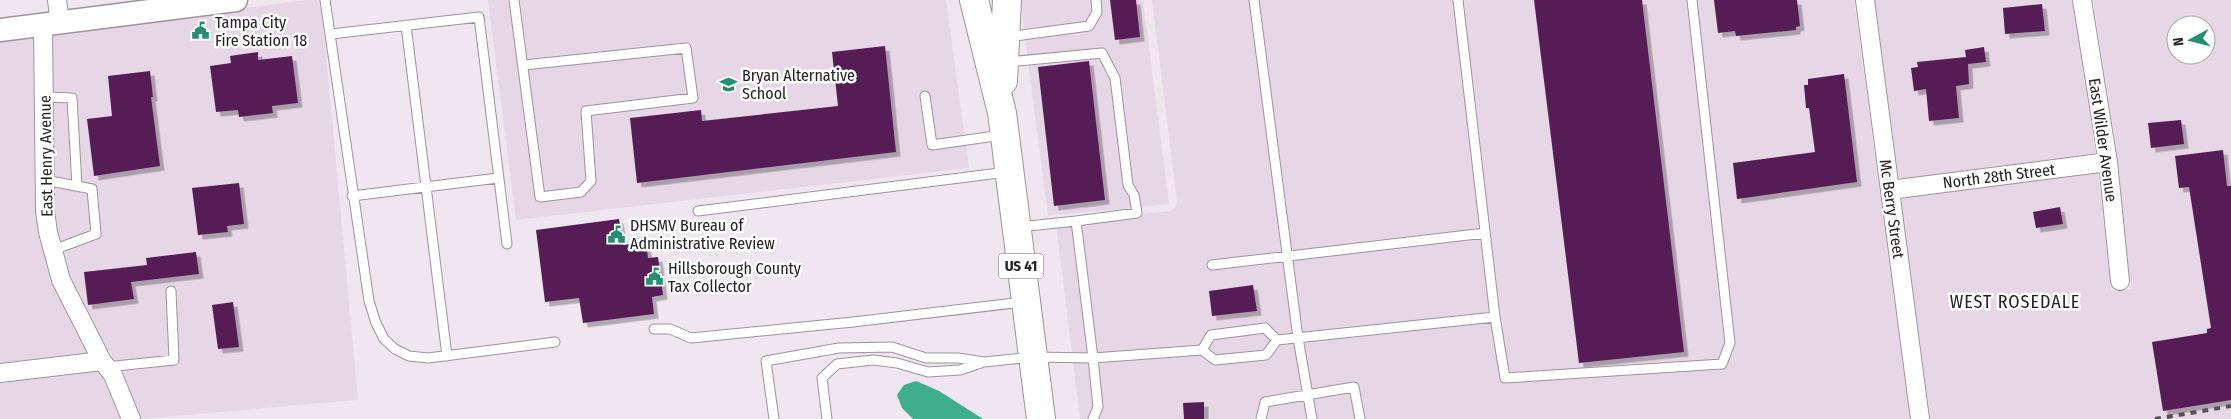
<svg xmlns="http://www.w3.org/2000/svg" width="2231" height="419" font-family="'Fira Sans Condensed',sans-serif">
  <defs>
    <filter id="shadow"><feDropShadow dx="4.5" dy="4.5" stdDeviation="0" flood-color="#0004"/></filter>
  </defs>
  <rect width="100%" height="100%" fill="#f0e6f0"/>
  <path fill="#e7d7e6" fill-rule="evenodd" d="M 306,0 L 321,0 L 358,400 L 141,419 L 122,372 L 112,357 L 111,351 L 108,351 L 71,277 L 58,230 L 55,210 L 53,33 Z
    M 488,0 L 946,0 L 969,168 L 516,220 Z
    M 1020,0 L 1143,0 L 1169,204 L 1048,216 Z
    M 1152,0 L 1854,0 L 1910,419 L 1080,419 L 1056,223 L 1170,211 L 1176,207 L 1177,202 Z
    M 1875,0 L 2072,0 L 2096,154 L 1899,179 Z
    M 2093,0 L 2231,0 L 2231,419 L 1930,419 L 1901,197 L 2098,172 L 2111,291 L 2131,289 L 2117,152 ZM 2176,25 L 2206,25 L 2206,55 L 2176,55 Z
    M 33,35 L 35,212 L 38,233 L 52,284 L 87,354 L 0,364 L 0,39 Z
    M 97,371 L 104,380 L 120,419 L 0,419 L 0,383 Z"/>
  <path fill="#3fae8a" d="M 916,381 L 939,391 L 983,419 L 913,419 L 902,408 L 897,395 L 904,385 Z"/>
  <path fill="#551d57" filter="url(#shadow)" d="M 1110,0 L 1136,0 L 1140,37 L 1115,40 Z
    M 1534,0 L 1642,0 L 1684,352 L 1579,363 Z
    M 1714,0 L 1797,0 L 1800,26 L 1796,27 L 1796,30 L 1736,36 L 1735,31 L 1718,33 Z
    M 2042,4 L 2045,31 L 2005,34 L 2003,8 Z
    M 885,46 L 896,152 L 637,183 L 630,118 L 701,110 L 702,121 L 838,106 L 832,52 Z
    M 1984,47 L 1986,62 L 1968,64 L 1969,84 L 1956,86 L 1959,118 L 1929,121 L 1926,89 L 1914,91 L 1911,68 L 1918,67 L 1917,62 L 1966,57 L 1965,50 Z
    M 258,52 L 258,60 L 292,56 L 298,103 L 272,106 L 273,113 L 239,117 L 238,110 L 216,112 L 210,66 L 231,63 L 230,56 Z
    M 1089,61 L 1105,200 L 1054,206 L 1038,67 Z
    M 150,71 L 153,97 L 151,97 L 160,166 L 94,176 L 87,119 L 112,116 L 108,76 Z
    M 1844,74 L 1857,182 L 1737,199 L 1733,163 L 1815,152 L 1809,108 L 1806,108 L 1804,85 L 1808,85 L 1808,79 Z
    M 2181,120 L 2184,144 L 2151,148 L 2148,123 Z
    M 2223,150 L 2227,186 L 2231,186 L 2231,400 L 2163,411 L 2152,342 L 2207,333 L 2207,329 L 2211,328 L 2189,187 L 2179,188 L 2175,156 Z
    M 239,183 L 244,224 L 227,226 L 228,232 L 198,235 L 192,188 Z
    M 2060,207 L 2063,224 L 2036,228 L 2033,212 Z
    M 619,219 L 623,245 L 646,242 L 648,258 L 658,257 L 663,295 L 652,297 L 654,314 L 583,323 L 579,298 L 545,302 L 536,230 Z
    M 196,252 L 199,274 L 131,282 L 134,299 L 88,305 L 84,272 L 147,265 L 146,258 Z
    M 1253,285 L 1257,311 L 1212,316 L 1209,291 Z
    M 233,302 L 239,347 L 218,349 L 212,305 Z
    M 1204,402 L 1204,419 L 1184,419 L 1183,403 Z"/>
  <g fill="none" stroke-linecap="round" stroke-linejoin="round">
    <defs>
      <path id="service" d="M 325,0 L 369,301 L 376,323 L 384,339 L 395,349 L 409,356 L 428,358 L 555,342
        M 514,0 L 540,197 L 581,192 L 591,181 L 586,111 L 693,98 L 686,48 L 524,65
        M 1254,0 L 1298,338 L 1312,419
        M 406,25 L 447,356
        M 331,34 L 479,17 L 507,244
        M 1008,37 L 1089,26 L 1097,12 L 1096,0
        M 1007,62 L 1102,53 L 1115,78 L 1128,185 L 1134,195 L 1137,213 L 1076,221
        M 925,96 L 932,145 L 1002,135
        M 45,97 L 72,98 L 77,186
        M 45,180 L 92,189 L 96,234 L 53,250
        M 352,196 L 498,178
        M 698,211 L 1007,172
        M 1019,227 L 1076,221 L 1093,358 L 1202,350 L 1215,360 L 1266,355 L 1277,340
        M 1212,265 L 1485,233
        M 1495,317 L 1505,378 L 1722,364 L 1730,343 L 1692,0
        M 654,329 L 670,329 L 691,338 L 853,322 L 1023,302
        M 1202,350 L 1211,335 L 1265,328 L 1277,340 L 1495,317 L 1458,0
        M 106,367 L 174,360 L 171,291
        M 774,419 L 766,361 L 839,348 L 892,347 L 926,358 L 958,358 L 984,362 L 1033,357 L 1093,358 L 1098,407 L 1093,419
        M 827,419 L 822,378 L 837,364 L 873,360 L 897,363 L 928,372 L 960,370 L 981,363
        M 1261,419 L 1265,402 L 1354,387 L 1360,419"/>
      <path id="minor" d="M 57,0 L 60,23
        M 1865,0 L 1920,419
        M 2082,0 L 2108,162 L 2120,281
        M 43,25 L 45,211 L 48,232 L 61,280 L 102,361 L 113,375 L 131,419
        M 1890,190 L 2108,162
        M 0,373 L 102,361"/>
      <path id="tertiary" d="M 0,30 L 236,0"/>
      <path id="primary" d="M 974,0 L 1002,113 L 1041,419
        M 1003,81 L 1007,0"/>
    </defs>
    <use href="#service" stroke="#9d939c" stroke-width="11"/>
    <use href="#minor" stroke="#9d939c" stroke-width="20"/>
    <use href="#tertiary" stroke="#9d939c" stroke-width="25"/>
    <use href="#primary" stroke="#9d939c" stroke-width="30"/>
    <use href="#service" stroke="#fff" stroke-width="9"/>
    <use href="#minor" stroke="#fff" stroke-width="18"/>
    <use href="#tertiary" stroke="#fff" stroke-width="22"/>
    <use href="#primary" stroke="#fff" stroke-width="28"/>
    <path stroke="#565055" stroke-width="4" stroke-dasharray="6 6" stroke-linecap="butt" d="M 2155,419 L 2231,406"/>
  </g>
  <defs>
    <symbol id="civic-bare" viewBox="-9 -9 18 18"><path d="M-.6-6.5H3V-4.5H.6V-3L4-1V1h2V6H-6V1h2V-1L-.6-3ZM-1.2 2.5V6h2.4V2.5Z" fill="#228f6e" stroke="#fff" stroke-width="2.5" paint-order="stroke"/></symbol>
    <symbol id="school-bare" viewBox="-9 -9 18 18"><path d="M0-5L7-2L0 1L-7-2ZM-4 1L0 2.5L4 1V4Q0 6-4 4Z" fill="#228f6e" stroke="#fff" stroke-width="2.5" paint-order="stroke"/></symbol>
  </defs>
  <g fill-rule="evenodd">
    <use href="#civic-bare" x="188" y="18" width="25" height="25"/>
    <use href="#school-bare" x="716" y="72" width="25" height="25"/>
    <use href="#civic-bare" x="604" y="222" width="25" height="25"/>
    <use href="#civic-bare" x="642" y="264" width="25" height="25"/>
  </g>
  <g text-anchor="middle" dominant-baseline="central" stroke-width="5" stroke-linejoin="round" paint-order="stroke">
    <rect fill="#fff" stroke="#666466" stroke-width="1" x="998.5" y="253.5" width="45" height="25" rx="4"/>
    <g font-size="15" font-weight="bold" fill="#252124">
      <text x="1021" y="266">US 41</text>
    </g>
    <g font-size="16" fill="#252124" stroke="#fff" text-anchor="start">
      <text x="215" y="22">Tampa City<tspan x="215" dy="18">Fire Station 18</tspan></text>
      <text x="742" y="75">Bryan Alternative<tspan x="742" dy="18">School</tspan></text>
      <text x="630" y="225">DHSMV Bureau of<tspan x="630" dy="18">Administrative Review</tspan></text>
      <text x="668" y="268">Hillsborough County<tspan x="668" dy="18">Tax Collector</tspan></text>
    </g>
    <g font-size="16" fill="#252124" stroke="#fff">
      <text transform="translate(2103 140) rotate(82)">East Wilder Avenue</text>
      <text transform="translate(46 156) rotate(-91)">East Henry Avenue</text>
      <text transform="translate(1999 176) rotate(-7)">North 28th Street</text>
      <text transform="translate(1892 209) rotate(82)">Mc Berry Street</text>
    </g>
    <g font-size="18" letter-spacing="1" fill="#252124" stroke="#fff">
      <text x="2015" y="302">WEST ROSEDALE</text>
    </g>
  </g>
  <g transform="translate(2191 40) rotate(263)"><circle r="24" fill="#ffffff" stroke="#a8a6a7"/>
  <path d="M0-4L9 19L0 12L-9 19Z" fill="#228f6e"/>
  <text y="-8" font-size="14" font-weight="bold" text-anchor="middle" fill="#252124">N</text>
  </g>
</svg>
